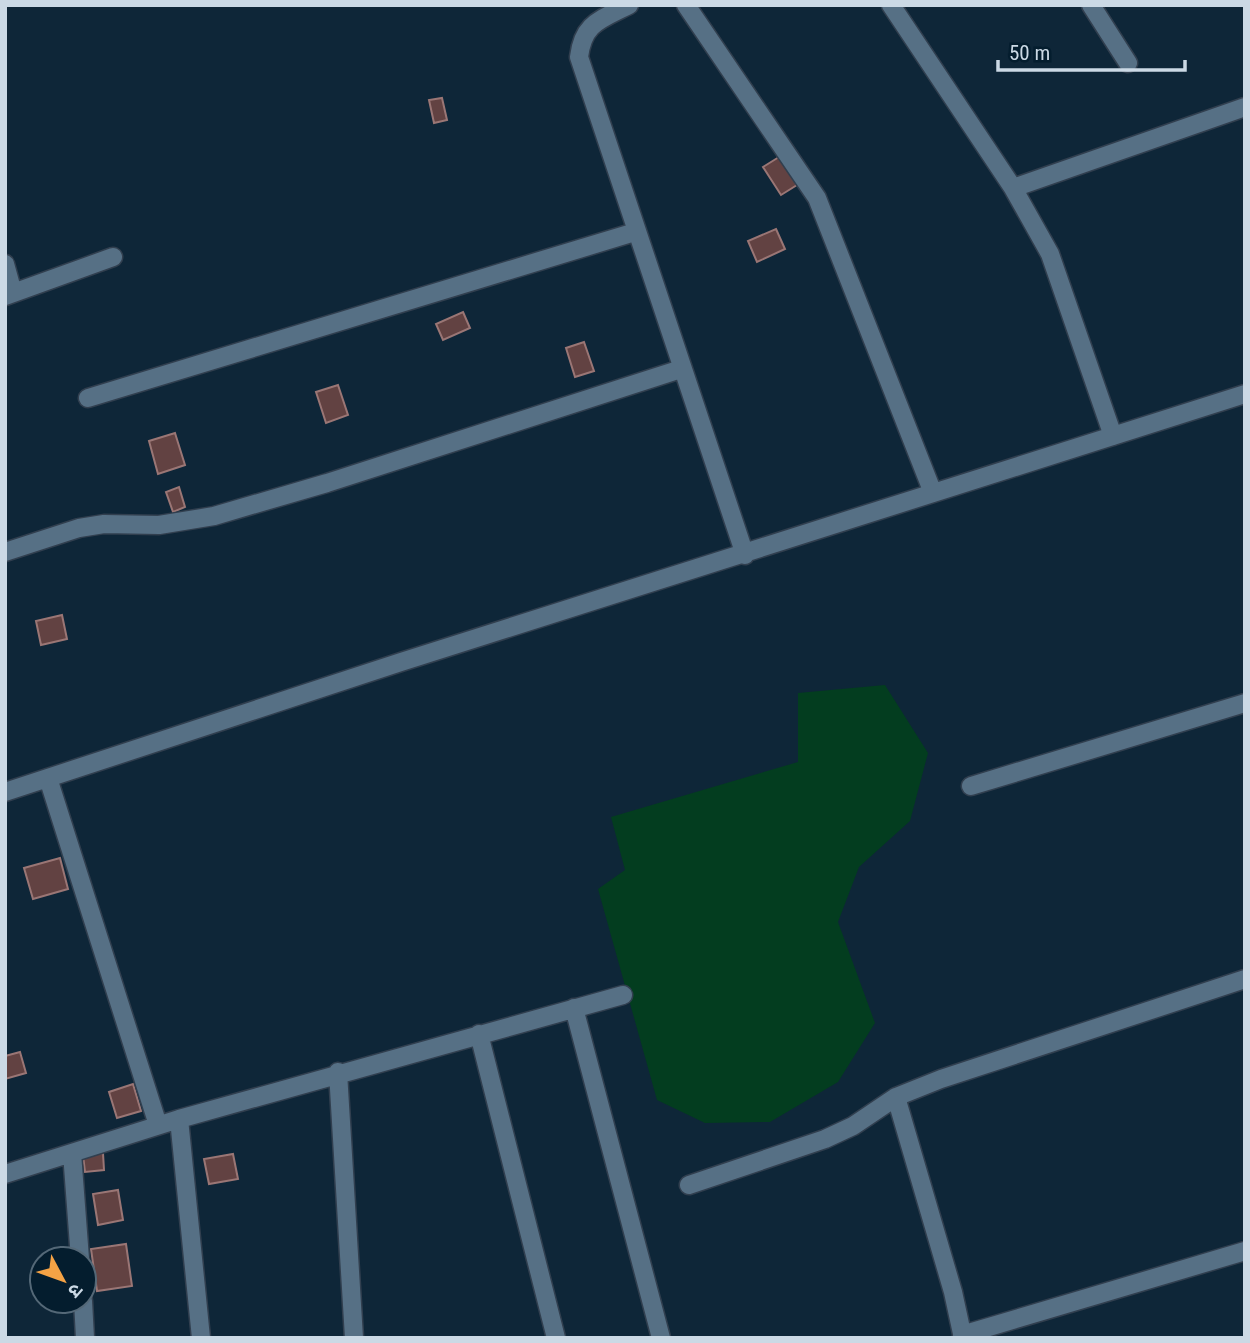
<svg xmlns="http://www.w3.org/2000/svg" width="1250" height="1343" font-family="'Roboto Condensed','Noto Sans Devanagari',sans-serif">
  <rect width="100%" height="100%" fill="#0e2638"/>
  <path fill="#033d1f" d="M 885,685 L 928,753 L 910,821 L 859,867 L 838,922 L 875,1023 L 838,1082 L 770,1122 L 705,1123 L 657,1100 L 598,889 L 625,870 L 611,817 L 798,762 L 798,693 Z"/>
  <path fill="#624242" stroke="#9a7675" stroke-width="2" d="M 442,98 L 447,120 L 434,123 L 429,100 Z
    M 779,157 L 797,185 L 781,195 L 763,167 Z
    M 776,229 L 785,249 L 757,262 L 748,241 Z
    M 463,312 L 470,328 L 443,340 L 436,324 Z
    M 584,342 L 594,371 L 575,377 L 566,348 Z
    M 338,385 L 348,415 L 326,423 L 316,392 Z
    M 175,433 L 185,465 L 158,474 L 149,441 Z
    M 179,487 L 185,507 L 173,512 L 166,492 Z
    M 62,615 L 67,639 L 41,645 L 36,621 Z
    M 60,858 L 68,889 L 33,899 L 24,868 Z
    M 20,1052 L 26,1073 L 5,1079 L 5,1056 Z
    M 133,1084 L 141,1111 L 117,1118 L 109,1092 Z
    M 103,1153 L 104,1170 L 85,1172 L 83,1155 Z
    M 233,1154 L 238,1179 L 209,1184 L 204,1159 Z
    M 118,1190 L 123,1220 L 98,1225 L 93,1194 Z
    M 126,1244 L 132,1286 L 97,1291 L 91,1249 Z"/>
  <g fill="none" stroke-linecap="round" stroke-linejoin="round">
    <defs>
      <path id="minor" d="M 629,5 C 600,20 583,23 579,57 L 745,555
        M 686,5 L 817,198 L 933,493
        M 891,5 L 1013,188 L 1050,254 L 1113,436
        M 1091,5 L 1128,63
        M 1013,188 L 1245,107
        M 5,264 L 13,293
        M 5,296 L 113,257
        M 88,398 L 635,232
        M 5,552 L 79,528 L 104,524 L 159,525 L 214,516 L 327,483 L 681,369
        M 48,778 L 158,1125
        M 971,786 L 1245,703
        M 5,792 L 401,662 L 1245,394
        M 574,1008 L 661,1338
        M 479,1034 L 556,1338
        M 338,1072 L 354,1338
        M 896,1097 L 953,1292 L 963,1338
        M 179,1119 L 623,995
        M 72,1153 L 80,1259
        M 5,1174 L 179,1119 L 201,1338
        M 689,1185 L 825,1139 L 853,1126 L 896,1097 L 941,1079 L 1245,979
        M 83,1301 L 85,1338
        M 962,1335 L 1245,1251"/>
    </defs>
    <use href="#minor" stroke="#313f4f" stroke-width="21"/>
    <use href="#minor" stroke="#567085" stroke-width="18"/>
  </g>
  <rect width="1250" height="1343" fill="none" stroke="#cbd9e5" stroke-width="14"/>
  <g transform="translate(63 1280) rotate(131)"><circle r="33" fill="#041d2e" stroke="#546877" stroke-width="2"/>
  <path d="M0-5L12 26L0 18L-12 26Z" fill="#f5a345"/>
  <text y="-10" font-size="19" font-weight="bold" text-anchor="middle" fill="#cbd9e5">उ</text>
  </g>
  <path d="M998 60v10h187v-10" fill="none" stroke="#cbd9e5" stroke-width="3.5"/>
  <text x="1009" y="60" font-size="21" fill="#cbd9e5" stroke="#041d2e" stroke-width="5" paint-order="stroke">50 m</text>
</svg>
